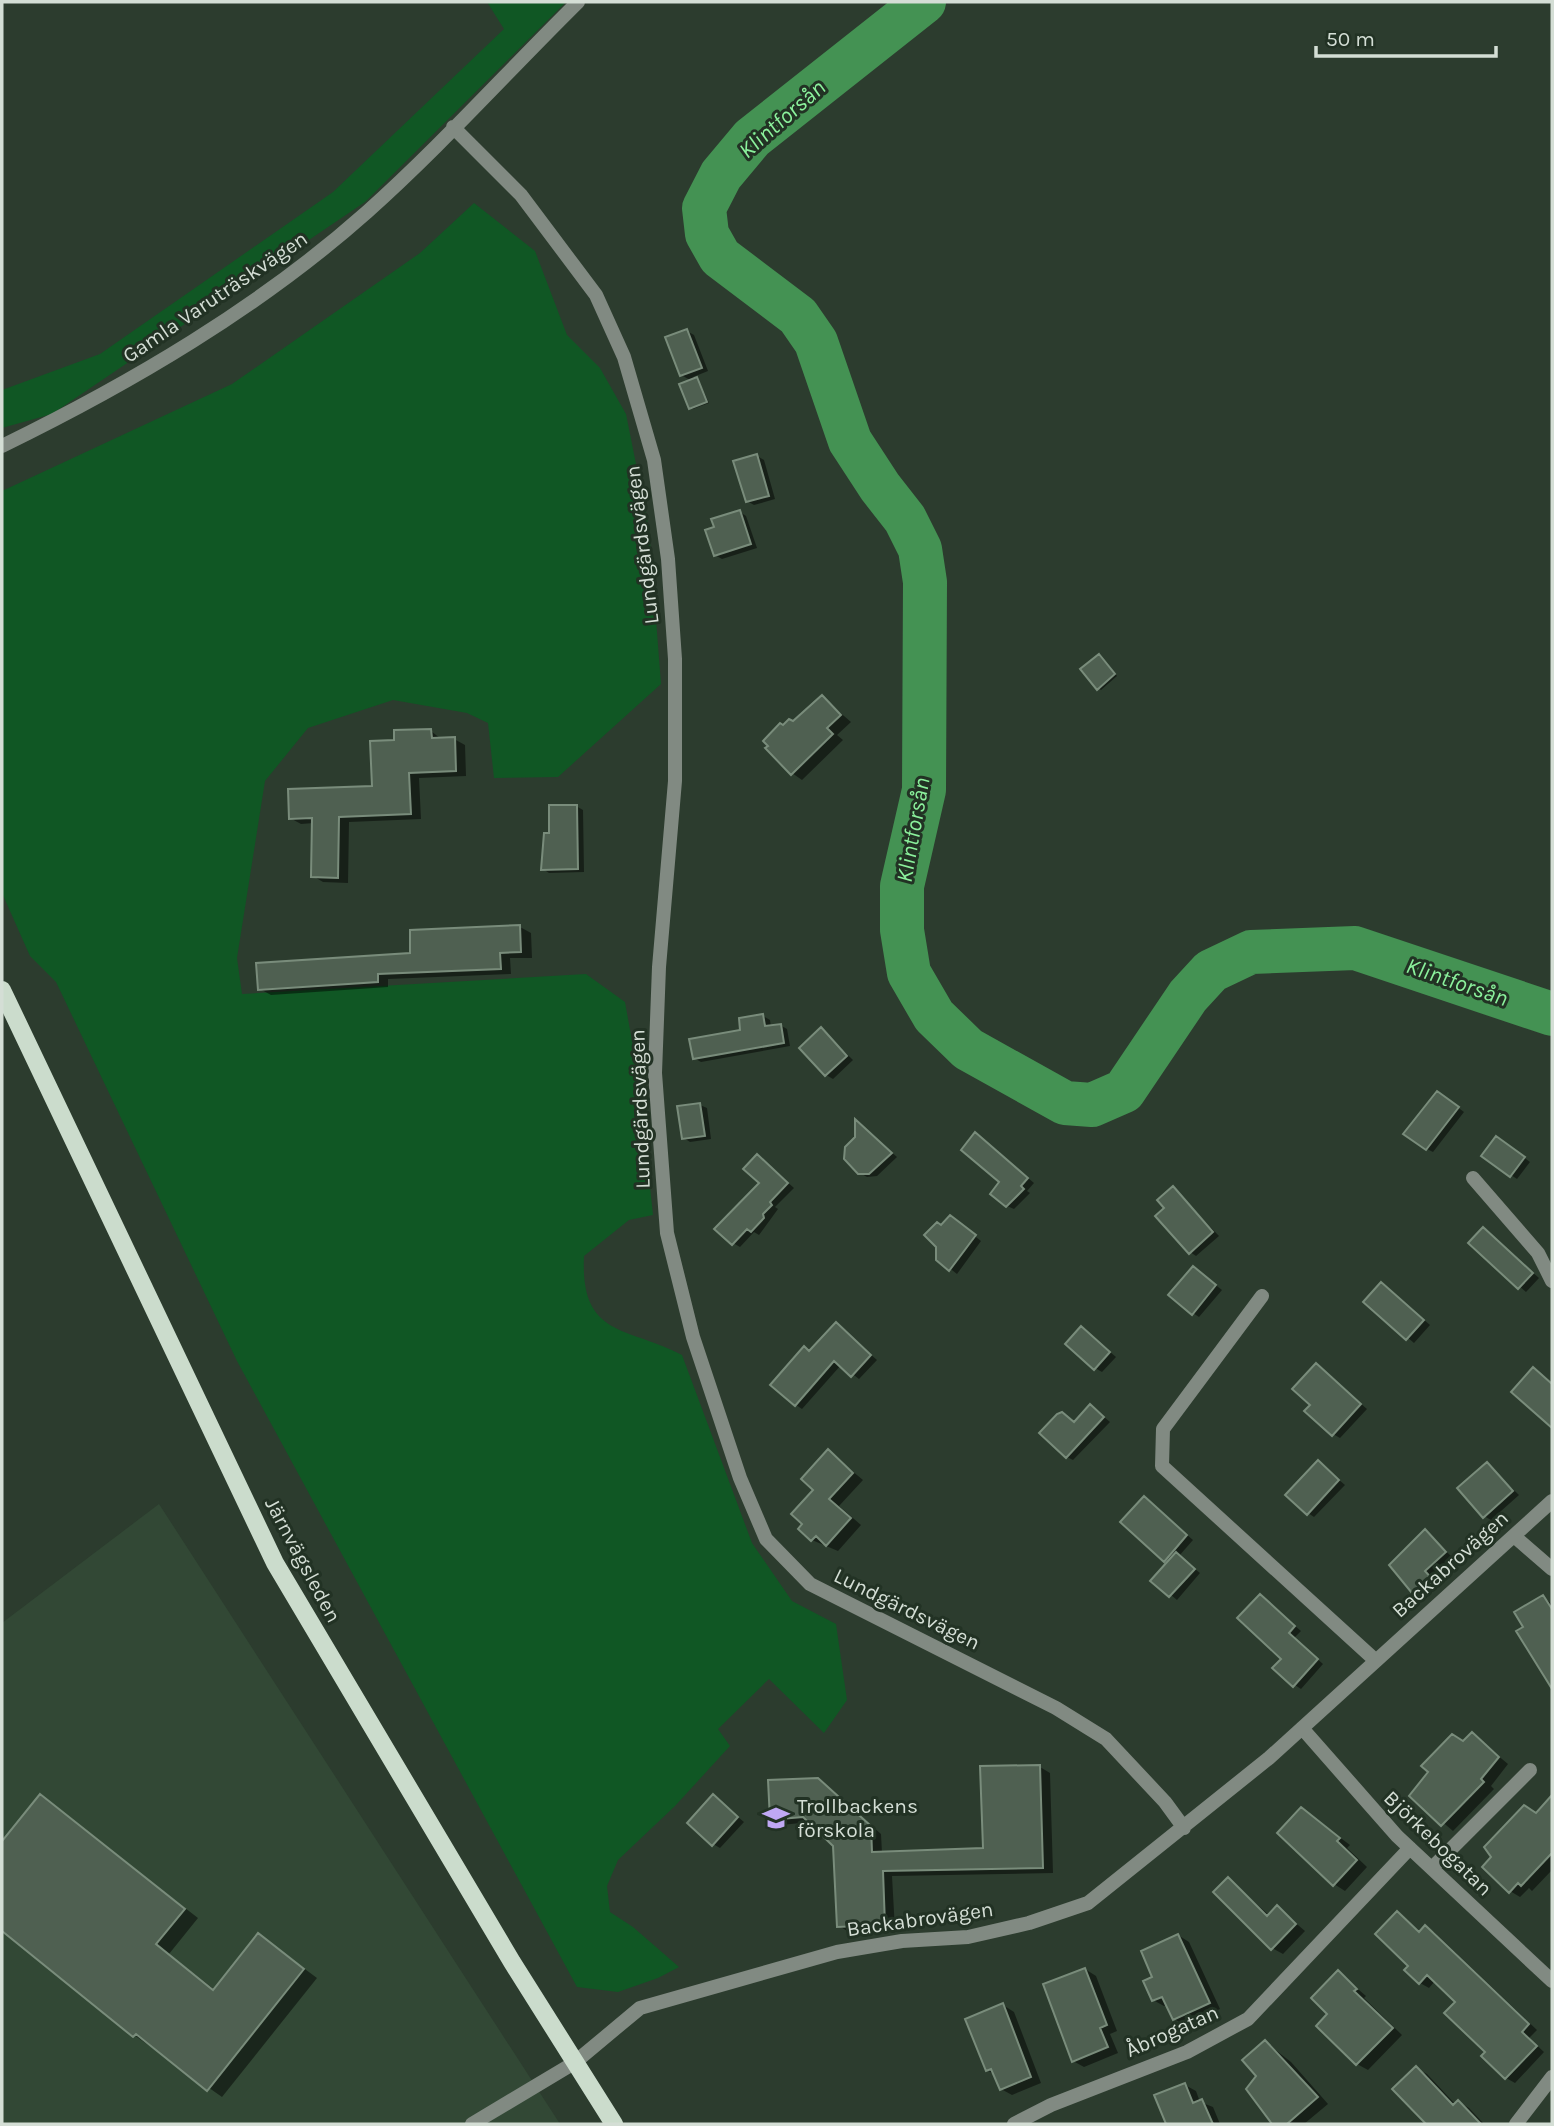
<svg xmlns="http://www.w3.org/2000/svg" width="1554" height="2126" font-family="Karla,sans-serif">
  <rect width="100%" height="100%" fill="#2c3c2e"/>
  <path fill="#324835" d="M 159,1504 L 560,2124 L 2,2124 L 2,1623 Z"/>
  <path fill="#105724" d="M 487,2 L 566,2 L 365,202 L 52,414 L 2,428 L 2,390 L 100,354 L 333,192 L 504,29 Z
    M 474,203 L 535,251 L 567,335 L 600,368 L 626,414 L 649,529 L 661,684 L 558,777 L 494,778 L 488,723 L 467,713 L 393,700 L 308,728 L 265,781 L 237,958 L 242,994 L 586,974 L 625,1002 L 638,1074 L 653,1215 L 629,1220 L 584,1256 C 580,1338 627,1326 682,1355 L 752,1543 L 792,1601 L 836,1624 L 847,1700 L 824,1733 L 769,1679 L 718,1729 L 730,1746 L 675,1806 L 618,1860 L 607,1886 L 610,1912 L 633,1927 L 679,1967 L 658,1978 L 618,1992 L 577,1987 L 237,1361 L 56,982 L 30,956 L 2,893 L 2,491 L 232,384 L 420,253 Z"/>
  <path fill="#0007" d="M 687,331 L 694,335 L 708,371 L 693,377 L 699,381 L 709,403 L 693,409 L 690,408 L 692,381 L 681,375 Z
    M 757,456 L 764,460 L 775,499 L 754,505 L 747,501 Z
    M 740,512 L 746,516 L 757,548 L 722,559 L 715,555 L 716,528 Z
    M 1102,658 L 1117,676 L 1101,690 L 1098,688 Z
    M 822,697 L 851,722 L 837,735 L 843,740 L 802,780 L 792,773 L 793,723 Z
    M 431,731 L 441,739 L 454,739 L 465,745 L 466,776 L 419,778 L 421,819 L 349,822 L 348,883 L 323,882 L 313,876 L 314,823 L 301,824 L 290,818 L 374,788 L 396,742 Z
    M 576,806 L 583,810 L 584,872 L 549,873 L 543,869 L 551,834 Z
    M 520,927 L 531,933 L 532,958 L 510,958 L 511,974 L 388,979 L 388,987 L 271,995 L 260,989 Z
    M 763,1016 L 770,1020 L 771,1027 L 780,1025 L 787,1029 L 790,1046 L 701,1062 L 694,1058 L 742,1031 Z
    M 821,1029 L 853,1060 L 833,1079 L 826,1075 Z
    M 1444,1097 L 1464,1112 L 1433,1152 L 1427,1149 Z
    M 700,1105 L 707,1108 L 711,1139 L 690,1142 L 684,1138 Z
    M 857,1122 L 897,1157 L 877,1176 L 867,1177 L 860,1173 Z
    M 982,1139 L 1034,1183 L 1027,1191 L 1030,1193 L 1014,1209 L 1007,1206 L 1002,1182 Z
    M 1504,1142 L 1530,1162 L 1517,1179 L 1511,1175 Z
    M 758,1156 L 794,1188 L 775,1207 L 778,1209 L 759,1235 L 754,1232 L 740,1247 L 733,1243 L 761,1183 Z
    M 1173,1188 L 1219,1236 L 1196,1256 L 1190,1252 L 1167,1208 Z
    M 957,1222 L 981,1241 L 957,1274 L 938,1259 L 942,1227 Z
    M 1483,1229 L 1539,1278 L 1526,1292 L 1470,1243 Z
    M 1194,1268 L 1222,1290 L 1199,1317 L 1193,1313 Z
    M 1382,1284 L 1430,1325 L 1414,1343 L 1366,1302 Z
    M 837,1325 L 877,1360 L 859,1379 L 841,1365 L 802,1409 L 796,1405 L 811,1352 Z
    M 1082,1328 L 1116,1357 L 1102,1372 L 1095,1368 Z
    M 1316,1365 L 1367,1409 L 1340,1438 L 1333,1434 L 1312,1405 Z
    M 1091,1406 L 1110,1422 L 1073,1460 L 1067,1457 L 1063,1414 L 1075,1423 Z
    M 828,1451 L 863,1480 L 839,1506 L 861,1525 L 838,1551 L 812,1540 L 816,1490 Z
    M 1318,1462 L 1345,1485 L 1314,1517 L 1308,1513 Z
    M 1487,1464 L 1519,1495 L 1491,1520 L 1484,1516 Z
    M 1144,1498 L 1193,1540 L 1179,1556 L 1200,1573 L 1177,1600 L 1153,1580 L 1169,1563 L 1165,1560 Z
    M 1425,1531 L 1452,1557 L 1431,1576 L 1439,1585 L 1424,1600 L 1417,1596 Z
    M 1260,1596 L 1301,1631 L 1294,1638 L 1323,1664 L 1301,1689 L 1295,1685 Z
    M 1543,1597 L 1552,1604 L 1552,1673 L 1550,1675 L 1526,1628 Z
    M 1472,1734 L 1508,1764 L 1491,1786 L 1494,1789 L 1453,1831 L 1412,1796 Z
    M 1040,1767 L 1050,1773 L 1053,1873 L 892,1876 L 895,1930 L 849,1932 L 839,1926 L 834,1845 L 811,1822 L 781,1825 L 771,1819 L 818,1779 L 881,1834 L 882,1853 L 984,1850 Z
    M 40,1796 L 198,1918 L 169,1954 L 215,1990 L 259,1935 L 317,1978 L 222,2097 L 134,2035 L 2,1929 L 2,1844 Z
    M 713,1796 L 744,1822 L 720,1848 L 713,1844 Z
    M 1545,1805 L 1552,1809 L 1552,1870 L 1532,1891 L 1529,1888 L 1520,1897 L 1510,1891 L 1537,1814 Z
    M 1302,1809 L 1350,1845 L 1347,1848 L 1367,1867 L 1345,1891 L 1334,1884 Z
    M 1228,1879 L 1269,1915 L 1277,1907 L 1305,1931 L 1283,1954 L 1272,1948 Z
    M 1397,1913 L 1421,1932 L 1426,1927 L 1434,1932 L 1537,2030 L 1529,2038 L 1544,2052 L 1515,2083 L 1506,2078 L 1488,2052 L 1457,2002 L 1435,1981 L 1429,1988 L 1420,1983 L 1410,1966 Z
    M 1178,1935 L 1189,1942 L 1220,2009 L 1185,2025 L 1174,2019 L 1168,2005 L 1164,2006 L 1153,2000 L 1155,1978 Z
    M 1085,1969 L 1096,1976 L 1117,2031 L 1110,2034 L 1118,2053 L 1084,2067 L 1073,2061 Z
    M 1338,1972 L 1366,1996 L 1364,1998 L 1402,2035 L 1368,2070 L 1357,2064 L 1319,2026 L 1329,2013 Z
    M 1003,2005 L 1014,2012 L 1041,2083 L 1012,2095 L 1001,2089 L 995,2075 L 987,2070 Z
    M 1265,2042 L 1291,2062 L 1328,2104 L 1304,2124 L 1275,2124 L 1248,2089 L 1259,2076 Z
    M 1416,2068 L 1427,2074 L 1456,2105 L 1459,2102 L 1469,2108 L 1484,2124 L 1443,2124 L 1426,2108 Z
    M 1185,2085 L 1196,2091 L 1200,2102 L 1213,2107 L 1220,2124 L 1168,2124 L 1156,2096 Z"/>
  <g fill="none" stroke-linecap="round" stroke-linejoin="round">
    <path stroke="#449253" stroke-width="44" d="M 924,2 L 752,138 L 721,175 L 704,208 L 707,234 L 720,257 L 798,316 L 816,342 L 850,441 L 880,487 L 905,519 L 920,549 L 925,582 L 924,790 L 902,886 L 902,930 L 909,973 L 934,1016 L 968,1049 L 1065,1103 L 1092,1105 L 1124,1091 L 1188,996 L 1211,971 L 1251,952 L 1355,948 L 1552,1014"/>
  </g>
  <path fill="#4f6051" stroke="#798c7b" stroke-width="2" d="M 687,329 L 702,368 L 680,376 L 665,337 Z
    M 697,377 L 707,402 L 689,409 L 679,384 Z
    M 757,454 L 769,496 L 746,502 L 733,461 Z
    M 740,510 L 751,544 L 714,556 L 705,530 L 714,527 L 711,519 Z
    M 1099,654 L 1115,674 L 1097,690 L 1080,669 Z
    M 822,695 L 841,715 L 827,728 L 833,734 L 791,775 L 765,748 L 768,746 L 763,741 L 780,723 L 783,725 L 789,719 L 793,721 Z
    M 431,729 L 432,738 L 455,737 L 456,771 L 409,773 L 411,814 L 339,817 L 338,878 L 311,877 L 312,818 L 289,819 L 288,789 L 372,786 L 370,741 L 394,740 L 394,730 Z
    M 549,805 L 577,805 L 578,869 L 541,870 L 544,833 L 549,833 Z
    M 520,925 L 521,952 L 500,953 L 501,969 L 378,974 L 378,982 L 258,990 L 256,963 L 410,953 L 410,930 Z
    M 763,1014 L 765,1026 L 781,1024 L 784,1043 L 693,1059 L 689,1039 L 740,1030 L 739,1018 Z
    M 821,1027 L 847,1056 L 825,1076 L 799,1048 Z
    M 1437,1091 L 1459,1107 L 1426,1150 L 1403,1134 Z
    M 700,1103 L 705,1136 L 682,1139 L 677,1106 Z
    M 855,1119 L 892,1153 L 869,1174 L 858,1174 L 844,1159 L 845,1147 L 855,1137 Z
    M 975,1132 L 1028,1178 L 1021,1186 L 1024,1189 L 1006,1207 L 990,1194 L 999,1182 L 961,1150 Z
    M 1496,1136 L 1525,1157 L 1510,1177 L 1481,1156 Z
    M 757,1154 L 788,1183 L 770,1202 L 772,1205 L 763,1214 L 764,1218 L 751,1232 L 747,1229 L 732,1245 L 714,1229 L 759,1183 L 743,1169 Z
    M 1173,1186 L 1213,1232 L 1189,1254 L 1155,1216 L 1164,1208 L 1157,1200 Z
    M 950,1215 L 976,1235 L 949,1271 L 936,1260 L 936,1247 L 924,1235 L 937,1222 L 941,1225 Z
    M 1483,1227 L 1533,1273 L 1518,1289 L 1468,1243 Z
    M 1193,1266 L 1216,1285 L 1192,1315 L 1168,1295 Z
    M 1381,1282 L 1424,1320 L 1406,1340 L 1363,1302 Z
    M 836,1322 L 871,1355 L 851,1377 L 834,1361 L 795,1406 L 770,1385 L 804,1346 L 809,1351 Z
    M 1081,1326 L 1110,1352 L 1094,1370 L 1065,1344 Z
    M 1316,1363 L 1361,1404 L 1332,1436 L 1304,1411 L 1310,1405 L 1292,1389 Z
    M 1533,1367 L 1552,1384 L 1552,1428 L 1511,1392 Z
    M 1090,1404 L 1104,1417 L 1066,1458 L 1039,1433 L 1057,1414 L 1062,1412 L 1074,1422 Z
    M 828,1449 L 853,1473 L 829,1499 L 851,1518 L 826,1546 L 816,1536 L 811,1541 L 798,1529 L 802,1524 L 791,1514 L 813,1490 L 801,1479 Z
    M 1318,1460 L 1339,1480 L 1307,1515 L 1285,1495 Z
    M 1487,1462 L 1513,1491 L 1483,1518 L 1457,1488 Z
    M 1144,1496 L 1187,1535 L 1164,1562 L 1120,1522 Z
    M 1425,1529 L 1446,1552 L 1425,1571 L 1434,1581 L 1416,1598 L 1389,1565 Z
    M 1176,1552 L 1195,1569 L 1169,1597 L 1150,1581 Z
    M 1260,1594 L 1295,1626 L 1289,1633 L 1318,1659 L 1293,1687 L 1272,1668 L 1281,1659 L 1237,1618 Z
    M 1543,1595 L 1552,1609 L 1552,1689 L 1516,1631 L 1523,1627 L 1514,1612 Z
    M 1472,1732 L 1499,1757 L 1481,1779 L 1484,1782 L 1441,1826 L 1409,1796 L 1428,1772 L 1421,1766 L 1452,1734 L 1463,1741 Z
    M 1040,1765 L 1043,1868 L 883,1871 L 885,1925 L 837,1927 L 833,1846 L 803,1817 L 770,1820 L 768,1780 L 818,1778 L 871,1826 L 872,1852 L 983,1848 L 980,1766 Z
    M 40,1794 L 185,1909 L 156,1944 L 213,1990 L 258,1933 L 304,1969 L 207,2091 L 136,2034 L 133,2037 L 2,1931 L 2,1841 Z
    M 713,1794 L 738,1817 L 712,1846 L 687,1823 Z
    M 1552,1795 L 1552,1853 L 1521,1886 L 1518,1883 L 1509,1893 L 1482,1867 L 1491,1857 L 1484,1847 L 1524,1805 L 1536,1813 Z
    M 1301,1807 L 1340,1838 L 1337,1841 L 1357,1860 L 1333,1886 L 1277,1833 Z
    M 1228,1877 L 1267,1916 L 1277,1905 L 1296,1924 L 1271,1950 L 1213,1892 Z
    M 1397,1911 L 1419,1932 L 1425,1925 L 1529,2024 L 1522,2032 L 1537,2046 L 1505,2079 L 1481,2056 L 1485,2052 L 1444,2013 L 1455,2002 L 1427,1975 L 1419,1984 L 1404,1970 L 1408,1966 L 1375,1934 Z
    M 1178,1934 L 1210,2003 L 1173,2020 L 1162,1997 L 1152,2001 L 1143,1981 L 1152,1977 L 1141,1951 Z
    M 1085,1968 L 1107,2025 L 1100,2028 L 1108,2047 L 1072,2062 L 1043,1984 Z
    M 1338,1970 L 1357,1989 L 1354,1991 L 1393,2028 L 1356,2065 L 1316,2026 L 1327,2014 L 1311,1998 Z
    M 1003,2003 L 1031,2077 L 1000,2090 L 991,2069 L 986,2071 L 965,2019 Z
    M 1265,2040 L 1318,2097 L 1287,2124 L 1272,2124 L 1246,2089 L 1256,2076 L 1242,2060 Z
    M 1416,2066 L 1453,2105 L 1458,2100 L 1481,2124 L 1426,2124 L 1392,2089 Z
    M 1185,2083 L 1193,2103 L 1202,2099 L 1213,2124 L 1166,2124 L 1154,2095 Z"/>
  <g fill="none" stroke-linecap="round" stroke-linejoin="round">
    <path stroke="#818a82" stroke-width="14" d="M 453,127 L 521,195 L 596,295 L 624,357 L 654,460 L 668,559 L 675,659 L 675,781 L 659,967 L 655,1073 L 667,1233 L 693,1337 L 740,1478 L 766,1539 L 810,1584 L 1056,1708 L 1106,1739 L 1165,1802 L 1184,1828
      M 2,446 C 131,383 259,308 367,212 C 441,146 508,71 578,2
      M 1473,1178 L 1538,1253 L 1552,1281
      M 1262,1296 L 1163,1429 L 1162,1466 L 1375,1660
      M 1514,1536 L 1552,1569
      M 1302,1728 L 1397,1836 L 1552,1981
      M 1432,1868 L 1530,1770
      M 472,2124 L 574,2063 L 640,2008 L 837,1952 L 902,1941 L 968,1937 L 1029,1923 L 1088,1903 L 1269,1758 L 1552,1501
      M 1014,2124 L 1051,2105 L 1187,2052 L 1248,2019 L 1410,1848
      M 1516,2124 L 1552,2077"/>
    <path stroke="#cbdccc" stroke-width="18" d="M 2,990 L 275,1563 L 512,1962 L 614,2124"/>
  </g>
  <defs>
    <symbol id="school-bare" viewBox="-9 -9 18 18"><path d="M0-5L7-2L0 1L-7-2ZM-4 1L0 2.5L4 1V4Q0 6-4 4Z" fill="#c0a8f4" stroke="#223224" stroke-width="2.5" paint-order="stroke"/></symbol>
  </defs>
  <g fill-rule="evenodd">
    <use href="#school-bare" x="757" y="1799" width="38" height="38"/>
  </g>
  <g text-anchor="middle" dominant-baseline="central" stroke-width="6" stroke-linejoin="round" paint-order="stroke">
    <g font-size="21" fill="#d4ded5" stroke="#223224">
      <text transform="translate(215 297) rotate(-34)">Gamla Varuträskvägen</text>
      <text transform="translate(642 545) rotate(-97)">Lundgärdsvägen</text>
      <text transform="translate(640 1109) rotate(-92)">Lundgärdsvägen</text>
      <text transform="translate(303 1560) rotate(62)">Järnvägsleden</text>
      <text transform="translate(1450 1564) rotate(-42)">Backabrovägen</text>
      <text transform="translate(907 1609) rotate(26)">Lundgärdsvägen</text>
      <text transform="translate(1438 1843) rotate(44)">Björkebogatan</text>
      <text transform="translate(920 1919) rotate(-8)">Backabrovägen</text>
      <text transform="translate(1172 2031) rotate(-24)">Åbrogatan</text>
    </g>
    <g font-size="21" fill="#d4ded5" stroke="#223224" text-anchor="start">
      <text x="797" y="1806">Trollbackens<tspan x="797" dy="24">förskola</tspan></text>
    </g>
    <g font-size="23" font-style="italic" fill="#8bf19c" stroke="#223224">
      <text transform="translate(782 119) rotate(-41)">Klintforsån</text>
      <text transform="translate(913 830) rotate(-80)">Klintforsån</text>
      <text transform="translate(1457 982) rotate(19)">Klintforsån</text>
    </g>
  </g>
  <rect width="1554" height="2126" fill="none" stroke="#d4ded5" stroke-width="7"/>
  <path d="M1316 46v10h180v-10" fill="none" stroke="#d4ded5" stroke-width="3.5"/>
  <text x="1326" y="46" font-size="21" fill="#d4ded5" stroke="#223224" stroke-width="5" paint-order="stroke">50 m</text>
</svg>
